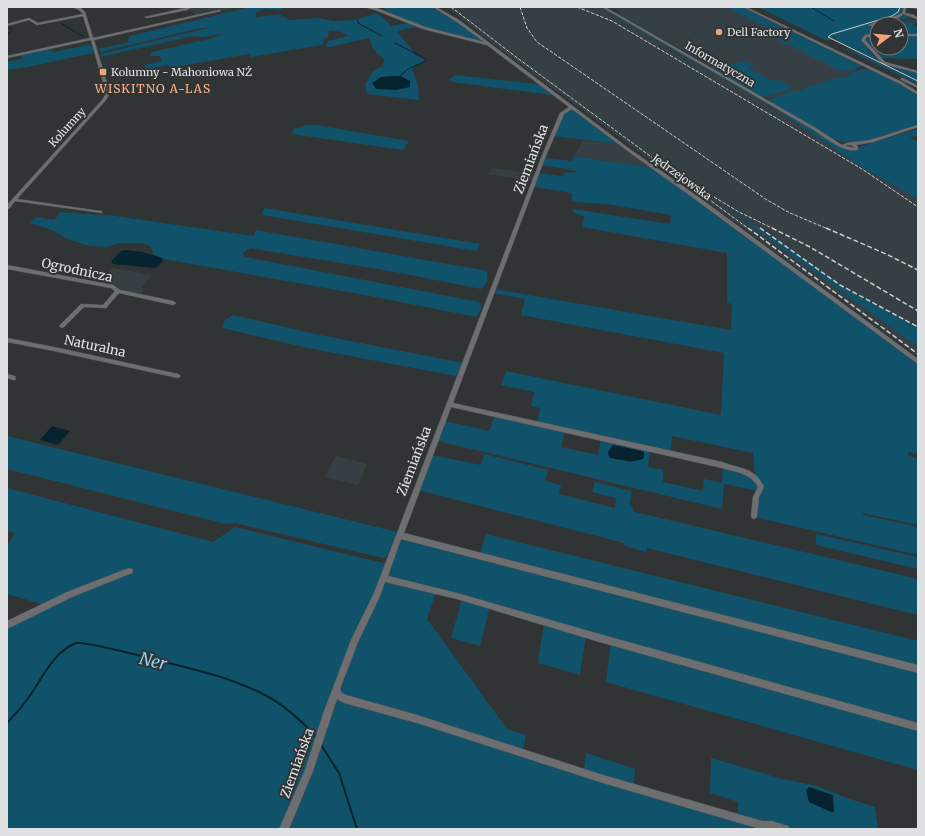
<svg xmlns="http://www.w3.org/2000/svg" width="925" height="836" font-family="Merriweather,serif">
  <rect width="100%" height="100%" fill="#313435"/>
  <path fill="#364044" d="M 192,7 L 237,7 L 196,16 L 190,9 Z
    M 447,7 L 599,7 L 774,108 L 863,168 L 918,199 L 918,356 L 623,140 L 500,49 Z
    M 605,7 L 737,7 L 836,55 L 856,70 L 858,70 L 911,92 L 766,98 L 619,14 L 619,12 L 622,11 Z
    M 582,140 L 619,144 L 652,168 L 574,156 L 578,148 L 579,149 Z
    M 492,168 L 536,174 L 533,181 L 488,174 Z
    M 113,268 L 152,275 L 141,288 L 144,289 L 140,295 L 120,291 L 117,287 L 101,283 Z
    M 336,456 L 367,464 L 358,485 L 325,477 Z"/>
  <path fill="#10526a" fill-rule="evenodd" d="M 250,7 L 288,7 L 280,10 L 265,9 L 256,13 L 256,17 L 281,14 L 282,16 L 278,18 L 285,17 L 289,20 L 318,18 L 333,21 L 355,20 L 377,13 L 392,26 L 408,23 L 416,27 L 397,31 L 416,55 L 425,60 L 412,69 L 418,85 L 419,100 L 367,94 L 365,84 L 373,71 L 383,66 L 384,59 L 374,50 L 369,38 L 325,48 L 328,41 L 349,36 L 341,32 L 329,30 L 328,37 L 324,38 L 323,44 L 321,45 L 256,56 L 251,57 L 249,54 L 169,68 L 168,65 L 146,69 L 144,65 L 162,61 L 160,56 L 150,56 L 152,52 L 209,39 L 223,34 L 202,37 L 193,36 L 101,57 L 100,54 L 212,27 L 196,29 L 101,52 L 99,48 L 102,48 L 129,42 L 128,40 L 130,36 Z
    M 381,7 L 431,7 L 455,20 L 485,43 L 421,27 L 402,18 Z
    M 599,7 L 611,12 L 840,145 L 846,150 L 857,151 L 861,146 L 918,129 L 918,136 L 910,137 L 918,142 L 918,199 L 863,168 L 774,108 Z
    M 726,7 L 742,7 L 816,43 L 796,50 L 794,46 L 785,45 L 777,40 L 781,39 L 786,42 L 792,40 Z
    M 758,7 L 904,7 L 900,14 L 869,24 L 877,26 L 877,34 L 864,36 L 862,41 C 879,66 886,66 918,73 L 918,80 L 835,40 L 835,36 L 833,37 L 834,40 L 825,40 Z
    M 619,12 L 623,12 L 619,12 L 619,14 L 710,67 L 720,64 L 718,62 C 727,67 731,64 740,62 C 747,61 753,65 759,69 L 752,66 L 748,68 L 772,81 L 779,79 L 790,86 L 791,89 L 762,97 L 619,15 L 618,13 Z
    M 907,14 L 908,16 L 913,17 L 918,22 L 898,23 L 918,23 L 918,24 L 912,23 L 918,29 L 918,34 L 901,34 L 901,29 L 907,29 L 902,25 L 903,26 L 904,24 L 903,25 L 894,22 L 887,22 L 889,24 L 877,24 L 896,18 L 894,19 L 897,20 L 895,20 L 896,22 L 916,20 L 914,18 L 906,18 L 909,20 L 897,19 Z
    M 877,35 L 877,48 L 901,48 L 901,35 L 918,35 L 918,59 L 881,58 L 866,40 L 869,37 Z
    M 92,44 L 94,52 L 93,53 L 28,67 L 7,70 L 7,62 L 22,59 L 20,55 L 51,49 L 53,52 Z
    M 814,44 L 818,44 L 862,66 C 847,74 838,71 824,63 L 826,61 L 825,59 L 823,62 L 798,50 L 803,49 L 802,48 Z
    M 847,48 L 918,81 L 918,84 L 847,50 Z
    M 863,69 C 877,68 908,87 918,97 L 918,125 L 858,143 L 843,142 L 831,138 L 767,100 L 793,91 L 802,91 L 805,88 L 839,77 L 848,77 L 850,74 Z
    M 455,75 L 539,84 L 552,95 L 452,82 L 449,80 Z
    M 570,109 L 572,109 L 619,144 L 553,136 L 563,113 Z
    M 307,125 L 317,125 L 409,141 L 403,150 L 292,134 L 294,129 Z
    M 574,156 L 652,168 L 918,364 L 918,454 L 908,452 L 909,456 L 918,458 L 918,525 L 863,513 L 863,515 L 918,527 L 918,555 L 755,517 L 759,495 L 763,491 L 763,489 L 755,476 L 753,453 L 672,436 L 670,453 L 537,423 L 540,408 L 531,406 L 534,392 L 501,385 L 506,371 L 721,415 L 724,353 L 521,315 L 525,299 L 493,293 L 494,289 L 731,330 L 732,304 L 727,303 L 727,253 L 582,227 L 584,216 L 573,213 L 573,209 L 670,224 L 671,215 L 606,204 L 574,202 L 572,201 L 572,193 L 534,187 L 539,173 L 563,176 L 564,173 L 577,172 L 577,171 L 542,165 L 545,158 L 572,161 Z
    M 264,208 L 480,244 L 476,251 L 262,215 Z
    M 730,210 L 769,234 L 845,289 L 918,328 L 918,347 Z
    M 61,212 L 115,216 L 254,236 L 256,230 L 482,270 L 487,271 L 487,282 L 481,289 L 395,272 L 250,248 L 243,253 L 245,257 L 479,302 L 481,304 L 481,309 L 476,317 L 370,296 L 164,259 L 154,255 L 150,246 L 141,243 L 121,243 L 106,247 L 85,245 L 68,239 L 52,230 L 30,223 L 36,217 L 54,220 Z
    M 233,315 L 315,334 L 463,363 L 456,376 L 308,348 L 222,328 L 225,320 Z
    M 495,415 L 565,431 L 561,447 L 598,455 L 601,438 L 650,449 L 648,467 L 663,470 L 663,482 L 703,491 L 704,479 L 722,483 L 723,466 L 743,472 L 760,485 L 757,491 L 724,484 L 722,509 L 442,442 L 438,440 L 445,421 L 489,431 ZM 613,445 L 643,451 L 641,459 L 627,462 Z
    M 7,436 L 397,532 L 387,557 L 383,558 L 235,523 L 226,524 L 7,469 Z
    M 484,454 L 548,470 L 545,481 L 561,485 L 559,494 L 615,508 L 616,498 L 592,492 L 595,482 L 632,491 L 630,501 L 629,501 L 635,512 L 918,579 L 918,615 L 647,548 L 646,552 L 625,546 L 624,543 L 418,490 L 432,455 L 481,465 Z
    M 7,488 L 213,542 L 235,527 L 387,564 L 401,533 L 480,553 L 486,534 L 918,641 L 918,725 L 436,592 L 427,619 L 507,729 L 526,735 L 523,751 L 750,823 L 750,829 L 7,829 L 7,628 L 45,605 L 7,594 L 7,546 L 15,533 L 7,531 Z
    M 816,534 L 918,557 L 918,569 L 816,545 Z
    M 462,599 L 490,607 L 480,646 L 451,638 Z
    M 544,623 L 586,635 L 580,675 L 538,663 Z
    M 611,642 L 918,728 L 918,770 L 606,682 Z
    M 586,753 L 635,769 L 634,785 L 584,769 Z
    M 711,758 L 782,779 L 817,786 L 850,799 L 875,807 L 878,829 L 789,829 L 738,816 L 738,802 L 710,793 Z"/>
  <path fill="#062430" d="M 395,76 L 401,76 L 410,81 L 410,87 L 396,90 L 376,89 L 372,83 L 381,77 Z
    M 126,250 L 143,252 L 162,258 L 163,261 L 157,267 L 153,268 L 113,264 L 111,261 L 121,251 Z
    M 52,426 L 70,431 L 58,445 L 40,440 Z
    M 613,445 L 641,451 L 644,452 L 644,458 C 633,464 622,460 611,458 L 609,457 L 608,452 Z
    M 809,787 L 833,795 L 834,812 L 831,812 L 809,802 L 806,790 Z"/>
  <g fill="none" stroke-linecap="round" stroke-linejoin="round">
    <path stroke="#062430" stroke-width="1" d="M 811,7 L 834,21
      M 358,20 L 358,23 L 382,36
      M 61,23 L 75,32
      M 7,25 L 13,30 L 7,35
      M 77,33 L 83,36
      M 395,43 L 426,59 L 426,61 L 408,69 L 400,76"/>
    <path stroke="#062430" stroke-width="2" d="M 7,723 C 15,715 22,707 29,697 C 42,679 53,652 76,643 C 84,640 204,672 221,677 C 235,682 250,687 263,694 C 285,705 301,720 317,738
      M 320,743 L 339,773 L 357,829"/>
    <defs>
      <path id="minor" d="M 72,7 L 81,8 L 85,12 L 93,38 L 219,10 L 221,11 L 94,40 L 110,93 L 106,100 L 17,199 L 100,211 L 102,211 L 102,213 L 15,201 L 9,209 L 7,209 L 7,205 L 103,99 L 106,93 L 91,40 L 7,58 L 7,56 L 90,38 L 83,16 L 37,25 L 29,20 L 7,26 L 7,24 L 29,18 L 38,23 L 83,14 L 79,10 Z
        M 189,7 L 192,7 L 187,10 L 147,18 L 145,17 Z
        M 364,7 L 377,8 L 425,27 L 484,42 L 457,22 L 433,7 L 436,7 L 459,20 L 631,150 L 700,198 L 918,359 L 918,364 L 696,200 L 629,152 L 572,109 L 564,114 L 545,158 L 453,403 L 722,462 C 740,469 755,467 764,487 L 759,497 L 757,516 L 756,518 L 754,519 L 752,518 L 751,516 L 753,497 L 758,487 C 751,473 735,472 722,468 L 451,407 L 404,533 L 918,665 L 918,673 L 401,539 L 388,576 L 457,593 L 596,633 L 918,723 L 918,731 L 596,641 L 457,599 L 385,582 L 380,596 L 358,642 L 340,689 L 342,693 L 346,695 L 417,715 L 603,775 L 762,821 L 772,821 L 788,826 L 790,829 L 760,829 L 603,783 L 417,723 L 344,703 L 337,699 L 313,771 L 289,829 L 279,829 L 305,770 L 323,714 L 351,640 L 374,593 L 541,158 L 560,113 L 569,107 L 487,45 L 423,29 L 375,10 Z
        M 602,7 L 605,7 L 814,127 L 842,145 C 848,141 865,142 873,139 C 888,135 903,129 918,125 L 918,127 L 873,142 L 856,145 L 858,147 L 858,150 C 842,153 825,137 812,129 ZM 847,145 L 851,145 L 855,148 L 845,146 Z
        M 743,7 L 746,7 L 902,82 L 918,92 L 918,95 L 900,84 Z
        M 904,7 L 906,7 L 905,13 L 914,15 L 918,18 L 918,20 L 912,17 L 903,14 L 900,17 L 871,26 L 868,25 L 898,15 L 902,13 Z
        M 912,7 L 918,7 L 918,9 L 912,8 Z
        M 877,34 L 877,36 L 867,37 L 865,40 L 885,62 L 918,71 L 918,73 L 883,64 L 861,40 L 865,35 Z
        M 901,34 L 918,34 L 918,36 L 901,36 Z
        M 901,78 L 903,78 L 918,86 L 918,88 L 901,80 Z
        M 7,265 L 113,285 L 120,290 L 173,301 L 176,303 L 173,305 L 119,293 L 106,308 L 84,307 L 64,327 L 62,328 L 59,326 L 81,304 L 103,305 L 115,291 L 111,288 L 7,269 Z
        M 7,338 L 54,347 L 178,374 L 181,376 L 178,378 L 54,351 L 7,342 Z
        M 7,374 L 15,376 L 16,378 L 15,380 L 13,380 L 7,378 Z
        M 129,568 L 132,569 L 133,571 L 132,573 L 72,597 L 7,629 L 7,621 L 67,592 Z"/>
    </defs>
    <use href="#minor" stroke="#515253" stroke-width="1"/>
    <use href="#minor" fill="#6c6e70" fill-rule="evenodd"/>
    <path stroke="#cacbcc" stroke-width="1" d="M 900,7 L 898,12 L 892,16 L 832,34 L 828,37 L 918,81"/>
    <path stroke="#cacbcc" stroke-width="1" stroke-dasharray="3.5 1.5" stroke-linecap="butt" d="M 451,7 L 516,57 L 749,229
      M 520,7 L 527,28 L 537,42 L 767,200 L 790,213 L 828,229
      M 577,7 L 612,21 L 862,169 L 918,207
      M 714,197 L 739,212 L 774,229
      M 760,228 L 762,229"/>
    <path stroke="#cacbcc" stroke-width="1.5" stroke-dasharray="5 2.5" stroke-linecap="butt" d="M 748,228 L 918,354
      M 760,228 L 840,285 L 918,327
      M 772,228 L 810,247 L 918,311
      M 826,228 L 886,254 L 918,270"/>
  </g>
  <g fill="#f0a27a" stroke="#313435" stroke-width="1.5">
    <circle cx="719" cy="32" r="4"/>
    <rect x="99" y="68" width="8" height="8" rx="2"/>
  </g>
  <g text-anchor="middle" dominant-baseline="central" stroke-width="4" stroke-linejoin="round" paint-order="stroke">
    <g font-size="11" fill="#e0e1e2" stroke="#313435" text-anchor="start">
      <text x="727" y="32">Dell Factory</text>
      <text x="111" y="72">Kolumny - Mahoniowa NŻ</text>
    </g>
    <g font-size="11" fill="#e0e1e2" stroke="#313435">
      <text transform="translate(720 64) rotate(30)">Informatyczna</text>
      <text transform="translate(67 127) rotate(-48)">Kolumny</text>
      <text transform="translate(682 177) rotate(36)">Jędrzejowska</text>
    </g>
    <g font-size="12" letter-spacing="1" fill="#f9b08b" stroke="#313435">
      <text x="153" y="88">WISKITNO A-LAS</text>
    </g>
    <g font-size="13" fill="#e0e1e2" stroke="#313435">
      <text transform="translate(531 159) rotate(-69)">Ziemiańska</text>
      <text transform="translate(77 270) rotate(12)">Ogrodnicza</text>
      <text transform="translate(95 346) rotate(12)">Naturalna</text>
      <text transform="translate(414 461) rotate(-69)">Ziemiańska</text>
      <text transform="translate(297 763) rotate(-70)">Ziemiańska</text>
    </g>
    <g font-size="17" font-style="italic" fill="#91d5f3" stroke="#313435">
      <text transform="translate(153 661) rotate(14)">Ner</text>
    </g>
  </g>
  <rect width="925" height="836" fill="none" stroke="#e0e1e2" stroke-width="16"/>
  <g transform="translate(889 36) rotate(74)"><circle r="19" fill="#313435" stroke="#77797a"/>
  <path d="M0-3L7 15L0 10L-7 15Z" fill="#f0a27a"/>
  <text y="-6" font-size="11" font-weight="bold" text-anchor="middle" fill="#e0e1e2">N</text>
  </g>
</svg>
